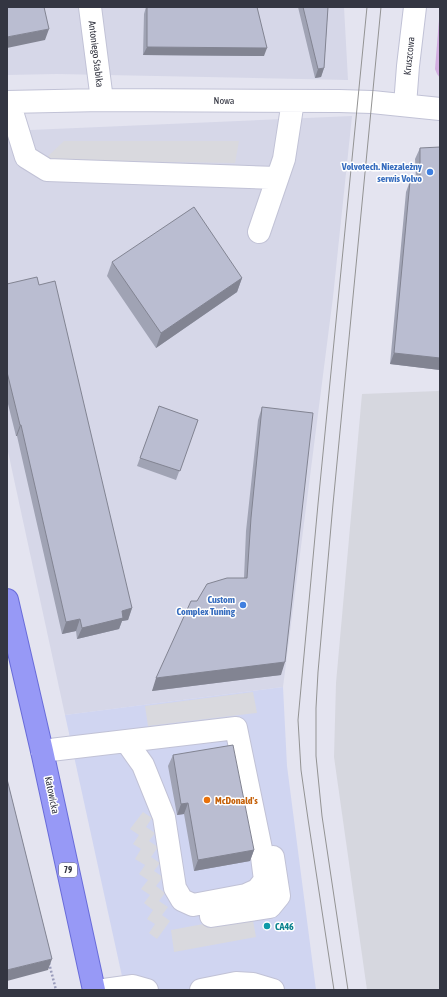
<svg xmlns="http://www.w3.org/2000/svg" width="447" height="997" font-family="'Asap Condensed',sans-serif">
  <rect width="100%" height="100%" fill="#e4e4f0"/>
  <path fill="#d6d7e8" d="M 7,7 L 344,7 L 348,80 L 57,74 L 7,75 Z
    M 352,116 L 333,297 L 283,687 L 65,715 L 7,447 L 7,131 Z"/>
  <path fill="#d0d5f1" d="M 283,687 L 287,766 L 316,990 L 125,990 L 65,715 Z"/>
  <path fill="#d6d7df" d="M 440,390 L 440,990 L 367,990 L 334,757 L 336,683 L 362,394 L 438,391 Z"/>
  <path fill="#d4afe2" d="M 440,7 L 440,78 L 437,74 L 435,69 Z"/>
  <path fill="#d9d9de" d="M 64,141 L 239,141 L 235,163 L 44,160 Z
    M 253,692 L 257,713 L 148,726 L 145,706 Z
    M 143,812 L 152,818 L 146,827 L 155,833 L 149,841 L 158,847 L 151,857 L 160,863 L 154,871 L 163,877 L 156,886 L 165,893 L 159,901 L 168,907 L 162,915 L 170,921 L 157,939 L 149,933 L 155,924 L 147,919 L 153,910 L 144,903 L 150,895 L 141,889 L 148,880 L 139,874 L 145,865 L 135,859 L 141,849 L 133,844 L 139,835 L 130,829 Z
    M 252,915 L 256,937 L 174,952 L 171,930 Z"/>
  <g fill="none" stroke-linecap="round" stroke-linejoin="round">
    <defs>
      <path id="minor" d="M 90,7 L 102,100
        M 7,102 L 102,100 L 339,101 L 372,102 L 440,109
        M 9,102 L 26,157 L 47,170 L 277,178
        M 405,105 L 408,66 L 415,7
        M 259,232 L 284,159 L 293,101
        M 126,741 L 143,765 L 164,817 L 175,888 L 182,900 L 193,905 L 246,895 L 257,890 L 265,880 L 261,849 L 236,728
        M 42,751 L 236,728
        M 211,916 L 270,907 L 279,896 L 273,857
        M 104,990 L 133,986 L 147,990
        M 201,990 L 236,983 L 253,984 L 273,990"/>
      <path id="major" d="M 7,600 L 42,751 L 94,990"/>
    </defs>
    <use href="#minor" stroke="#c1c2d6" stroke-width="24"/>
    <use href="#major" stroke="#696cd9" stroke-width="24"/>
    <path stroke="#9a9cbb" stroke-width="2.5" stroke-dasharray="2 2" stroke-linecap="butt" d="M 49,963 L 56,990"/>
    <use href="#minor" stroke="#fff" stroke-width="22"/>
    <use href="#major" stroke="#9799f6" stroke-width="22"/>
    <path stroke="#939393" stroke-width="1" d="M 334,990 L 308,819 L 301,770 L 298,720 L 318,504 L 367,7
      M 348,990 L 322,816 L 316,756 L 316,708 L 318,672 L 333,504 L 381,7"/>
  </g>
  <path fill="#a0a3b4" d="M 146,7 L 257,7 L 264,56 L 143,55 L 144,14 Z
    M 298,7 L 328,7 L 324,68 L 321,77 L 315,78 Z
    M 420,148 L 440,370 L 390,364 L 406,192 L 410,181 L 416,181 L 415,159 Z
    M 112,262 L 242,278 L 237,292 L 156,348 L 107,276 Z
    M 7,284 L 39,285 L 132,608 L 128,620 L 122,621 L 119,629 L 77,639 L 76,631 L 62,634 L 17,436 L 16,436 L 7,400 Z
    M 159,406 L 198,420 L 176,480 L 137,466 Z
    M 262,407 L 281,675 L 152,691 L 197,601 L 244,578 L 246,531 L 258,420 Z
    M 173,755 L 254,850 L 250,861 L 194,871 L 184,814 L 177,815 L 168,766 Z"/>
  <path fill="#828492" d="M 49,29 L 45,40 L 7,48 L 7,37 Z
    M 147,47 L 267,48 L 264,56 L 143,55 Z
    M 324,68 L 321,77 L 315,78 L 318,69 Z
    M 242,278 L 237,292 L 156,348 L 161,333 Z
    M 394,353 L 440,358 L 440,370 L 390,364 Z
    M 20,425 L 21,425 L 17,436 L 16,436 Z
    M 132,608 L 128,620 L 122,621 L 119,629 L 77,639 L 82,628 L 122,611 Z
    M 80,619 L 76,631 L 62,634 L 66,622 Z
    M 285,662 L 281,675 L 152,691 L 156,678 Z
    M 188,803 L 184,814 L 177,815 L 181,804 Z
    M 254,850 L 250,861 L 194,871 L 198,860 Z
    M 52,959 L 48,970 L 7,981 L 7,970 Z"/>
  <path fill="#babdd1" stroke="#828492" d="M 7,7 L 44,7 L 49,29 L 7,37 Z
    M 147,7 L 257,7 L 267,48 L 147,47 Z
    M 303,7 L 328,7 L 324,68 L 318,69 Z
    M 440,147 L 440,358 L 394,353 L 410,181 L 420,181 L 420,148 Z
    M 194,207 L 242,278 L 161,333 L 112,262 Z
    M 37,277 L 39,285 L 55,281 L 132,608 L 122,611 L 123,618 L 82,628 L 80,619 L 66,622 L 21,425 L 20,425 L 7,372 L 7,284 Z
    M 159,406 L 198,420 L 180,471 L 140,458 Z
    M 262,407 L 313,413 L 285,662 L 156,678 L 191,601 L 197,601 L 207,584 L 227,578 L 247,578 L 251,518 Z
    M 233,745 L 254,850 L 198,860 L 188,803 L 181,804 L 173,755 Z
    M 7,779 L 52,959 L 7,970 Z"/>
  <g fill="#3f7fe0" stroke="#fff" stroke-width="1.5">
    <circle cx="430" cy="172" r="4"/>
    <circle cx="243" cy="605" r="4"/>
  </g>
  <circle fill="#e8710a" stroke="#fff" stroke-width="1.5" cx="207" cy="800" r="4"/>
  <circle fill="#0f9aa8" stroke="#fff" stroke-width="1.5" cx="267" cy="926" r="4"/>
  <g text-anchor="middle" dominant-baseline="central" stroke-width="3" stroke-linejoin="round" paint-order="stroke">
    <rect fill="#fff" stroke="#71727b" stroke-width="1" x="59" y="863" width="18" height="14" rx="3"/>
    <g font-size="9" font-weight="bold" fill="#343642">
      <text x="68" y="870">79</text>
    </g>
    <g font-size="10" fill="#343642" stroke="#fff">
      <text transform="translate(96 54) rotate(83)">Antoniego Stabika</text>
      <text transform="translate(409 56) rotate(-84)">Kruszcowa</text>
      <text x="224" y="100">Nowa</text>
      <text transform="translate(52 795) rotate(78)">Katowicka</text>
    </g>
    <g font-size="10" font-weight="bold" fill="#366cbe" stroke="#fff" text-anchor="end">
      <text x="422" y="166">Volvotech. Niezależny<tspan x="422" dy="12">serwis Volvo</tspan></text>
      <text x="235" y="599">Custom<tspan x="235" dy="12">Complex Tuning</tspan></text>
    </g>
    <g font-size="10" font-weight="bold" fill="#c56008" stroke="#fff" text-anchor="start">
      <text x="215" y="800">McDonald's</text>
    </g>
    <g font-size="10" font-weight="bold" fill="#0d838f" stroke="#fff" text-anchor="start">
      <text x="275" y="926">CA46</text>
    </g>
  </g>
  <rect width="447" height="997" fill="none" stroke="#343642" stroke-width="16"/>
</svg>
